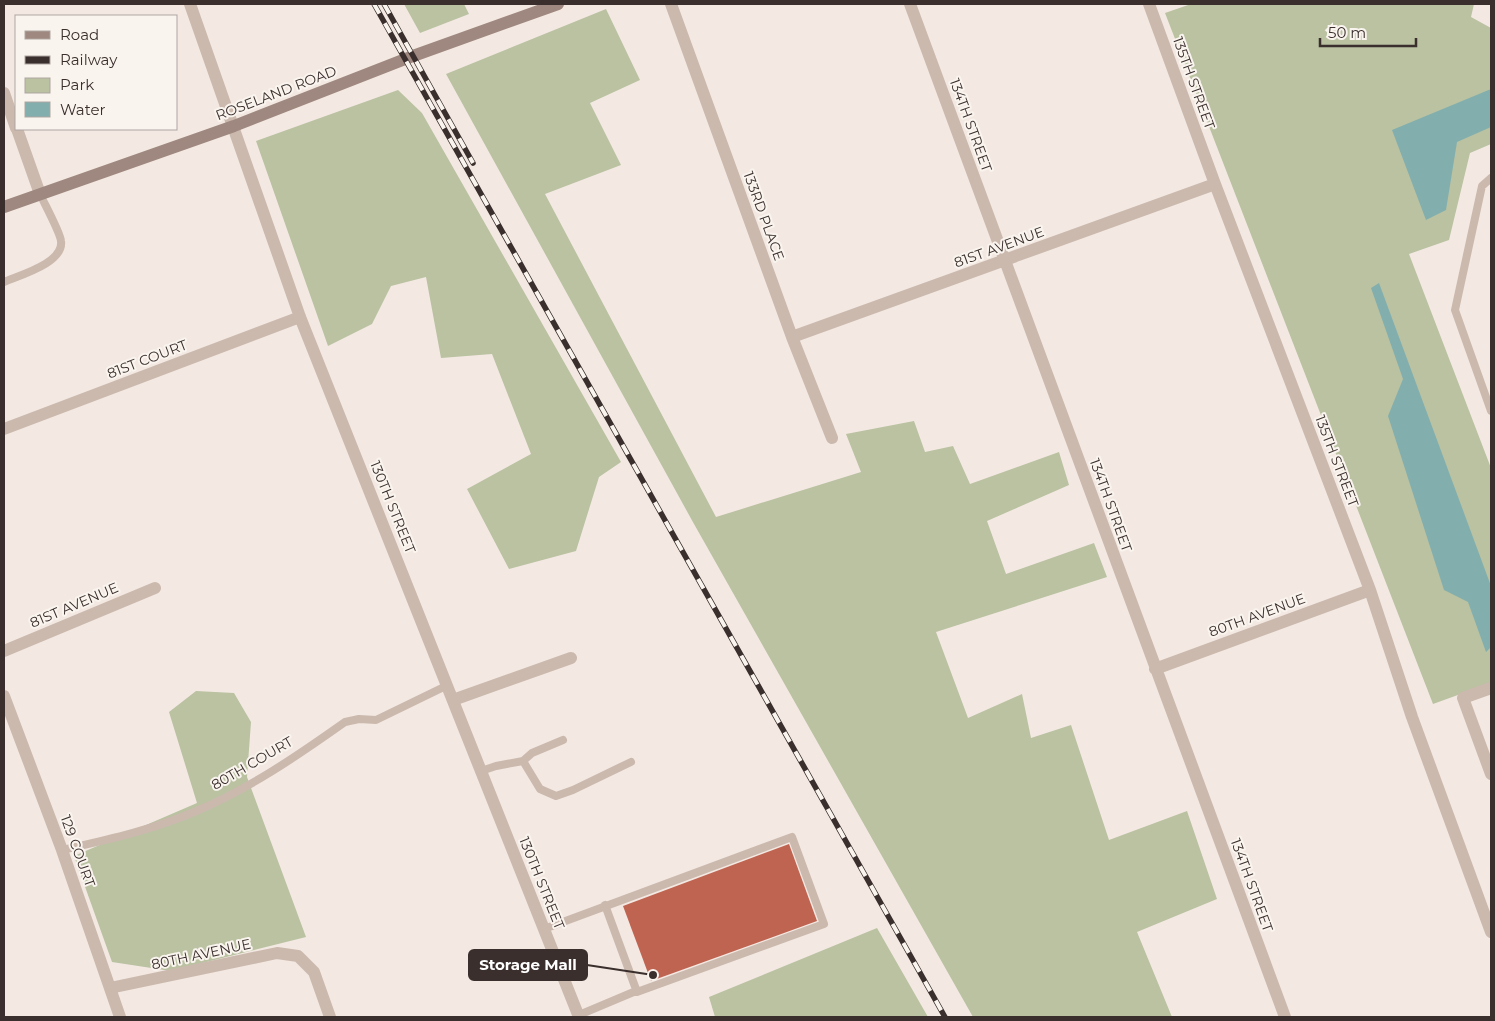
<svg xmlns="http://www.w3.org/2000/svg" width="1495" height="1021" font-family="Montserrat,sans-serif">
  <rect width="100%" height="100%" fill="#f3e9e2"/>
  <path fill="#bac2a2" d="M 404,4 L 464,4 L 469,14 L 420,33 Z
    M 1191,4 L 1474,4 L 1471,17 L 1491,28 L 1491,144 L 1470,153 L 1449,240 L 1409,254 L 1491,468 L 1491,683 L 1433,704 L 1165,13 Z
    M 606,9 L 640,80 L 590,103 L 621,165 L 545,194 L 716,517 L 861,472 L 846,434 L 914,421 L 925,452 L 953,446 L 970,484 L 1059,452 L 1069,485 L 987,521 L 1006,574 L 1094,543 L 1107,577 L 936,632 L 968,718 L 1022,694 L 1031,738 L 1071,725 L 1109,840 L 1187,811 L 1217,899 L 1137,932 L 1172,1017 L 973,1017 L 694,524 L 446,74 Z
    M 398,90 L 422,113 L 621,462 L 599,477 L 576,551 L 509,569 L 467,489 L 531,454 L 492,354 L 441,358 L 426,277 L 391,286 L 372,324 L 328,346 L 256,141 Z
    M 196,691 L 234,693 L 251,722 L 247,777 L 306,937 L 171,971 L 112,962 L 74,856 L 197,803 L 169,712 Z
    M 877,928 L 928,1017 L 715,1017 L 709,997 Z"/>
  <path fill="#82afad" d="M 1491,89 L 1491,127 L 1457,142 L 1446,210 L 1426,220 L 1392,130 Z
    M 1379,283 L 1491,586 L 1491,647 L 1486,652 L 1468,602 L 1444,590 L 1388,416 L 1403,379 L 1371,288 Z"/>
  <path fill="#c06452" d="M 789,844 L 817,921 L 651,981 L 623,906 Z"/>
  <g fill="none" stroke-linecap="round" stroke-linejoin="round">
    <path stroke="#cbb9ae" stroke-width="8" d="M 1491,178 L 1482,186 L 1455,310 L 1491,411
      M 4,282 C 20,275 64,263 61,241 C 60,232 44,203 40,194
      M 523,761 L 532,753 L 563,740
      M 481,771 L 496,766 L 523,761 L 540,789 L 556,796 L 573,790 L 631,762
      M 62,850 C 106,840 152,830 194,812 C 249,789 297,756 345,722 L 359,719 L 376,720 L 448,685
      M 544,929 L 792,837 L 824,924 L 637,992 L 605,905
      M 579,1015 L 636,991"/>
    <path stroke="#cbb9ae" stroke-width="12" d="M 190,4 L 300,317 L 579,1017
      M 671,4 L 792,337 L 832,438
      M 910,4 L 1285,1017
      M 1149,4 L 1215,184 L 1370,590 L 1412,717 L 1491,932
      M 4,93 L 16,128
      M 17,129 L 40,194
      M 792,337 L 1215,184
      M 4,429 L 300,317
      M 4,651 L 155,588
      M 1155,669 L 1370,590
      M 1491,688 L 1463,698 L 1491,774
      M 4,696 L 62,850 L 120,1017
      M 453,700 L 571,658
      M 110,988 L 277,953 L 298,956 L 314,972 L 330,1017"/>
    <path stroke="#9f887f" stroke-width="12" d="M 4,207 L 234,126 L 413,56 L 558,4"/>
    <defs>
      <path id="rail" d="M 374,4 L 945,1017
        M 384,4 L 473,163"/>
    </defs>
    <use href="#rail" stroke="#3a2f2c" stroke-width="5.5"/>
    <use href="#rail" stroke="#faf4ef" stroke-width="4" stroke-dasharray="11" stroke-linecap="butt"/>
  </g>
  <g text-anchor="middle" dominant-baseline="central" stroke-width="4" stroke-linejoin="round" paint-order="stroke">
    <g font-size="14" fill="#3a2f2c" stroke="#faf4ef">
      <text transform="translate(1194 83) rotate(70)">135TH STREET</text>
      <text transform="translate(276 93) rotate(-21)">ROSELAND ROAD</text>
      <text transform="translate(971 125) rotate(70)">134TH STREET</text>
      <text transform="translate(764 216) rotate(70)">133RD PLACE</text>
      <text transform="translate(999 247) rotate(-20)">81ST AVENUE</text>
      <text transform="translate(147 359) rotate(-21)">81ST COURT</text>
      <text transform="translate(1337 461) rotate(69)">135TH STREET</text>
      <text transform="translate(1111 505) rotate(70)">134TH STREET</text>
      <text transform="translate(393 507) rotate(68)">130TH STREET</text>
      <text transform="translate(74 605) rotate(-23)">81ST AVENUE</text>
      <text transform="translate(1257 615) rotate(-20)">80TH AVENUE</text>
      <text transform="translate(252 763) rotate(-30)">80TH COURT</text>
      <text transform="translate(78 851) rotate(70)">129 COURT</text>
      <text transform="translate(542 883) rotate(68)">130TH STREET</text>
      <text transform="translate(1252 885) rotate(70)">134TH STREET</text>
      <text transform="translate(201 954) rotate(-12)">80TH AVENUE</text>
    </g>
  </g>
  <path fill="none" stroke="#3a2f2c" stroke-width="2" d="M653 975L587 965"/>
  <circle fill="#3a2f2c" stroke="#faf4ef" stroke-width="2" cx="653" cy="975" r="5"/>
  <rect fill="#3a2f2c" stroke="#3a2f2c" stroke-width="2" x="469" y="950" width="118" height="30" rx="5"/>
  <g font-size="15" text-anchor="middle" font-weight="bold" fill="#fff">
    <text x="528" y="970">Storage Mall</text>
  </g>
  <rect width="1495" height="1021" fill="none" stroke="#3a2f2c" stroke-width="10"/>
  <rect x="15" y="15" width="162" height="115" fill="#faf4ef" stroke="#ada5a1"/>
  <rect x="25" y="31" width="25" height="8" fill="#9f887f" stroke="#ada5a1"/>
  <text x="60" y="40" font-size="15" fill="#3a2f2c">Road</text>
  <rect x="25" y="56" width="25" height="8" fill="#3a2f2c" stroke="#ada5a1"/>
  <text x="60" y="65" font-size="15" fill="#3a2f2c">Railway</text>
  <rect x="25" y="78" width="25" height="15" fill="#bac2a2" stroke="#ada5a1"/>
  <text x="60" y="90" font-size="15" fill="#3a2f2c">Park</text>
  <rect x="25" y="102" width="25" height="15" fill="#82afad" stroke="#ada5a1"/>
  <text x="60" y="115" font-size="15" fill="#3a2f2c">Water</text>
  <path d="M1320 38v8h96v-8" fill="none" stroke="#3a2f2c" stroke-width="2.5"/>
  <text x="1328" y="38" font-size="15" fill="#3a2f2c" stroke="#faf4ef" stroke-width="4" paint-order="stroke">50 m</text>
</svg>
